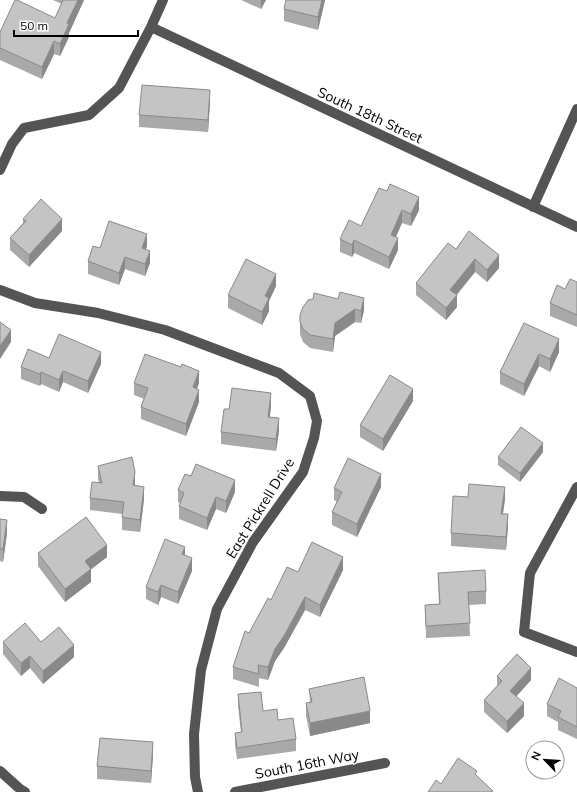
<svg xmlns="http://www.w3.org/2000/svg" width="577" height="792" font-family="Mulish,sans-serif">
  <rect width="100%" height="100%" fill="#fff"/>
  <g fill="none" stroke-linecap="round" stroke-linejoin="round">
    <path stroke="#545454" stroke-width="10" d="M 151,27 L 577,227
      M 0,170 L 12,144 L 24,128 L 89,115 L 119,88 L 151,27 L 163,0
      M 533,207 L 577,109
      M 0,290 L 35,303 L 98,313 L 165,330 L 279,373 L 310,396 L 317,421 L 314,438 L 303,472 L 253,542 L 217,609 L 201,670 L 194,734 L 195,777 L 198,792
      M 577,487 L 530,573 L 524,632 L 577,652
      M 0,496 L 24,497 L 42,509
      M 0,771 L 20,789 L 25,792
      M 235,792 L 385,763"/>
  </g>
  <path fill="#a9a9a9" d="M 53,0 L 84,0 L 69,33 L 69,37 L 60,56 L 54,54 L 42,79 L 0,60 L 0,32 L 55,18 L 62,4 Z
    M 241,0 L 266,0 L 261,9 Z
    M 325,0 L 318,30 L 284,21 L 284,9 Z
    M 210,102 L 208,132 L 139,127 L 139,115 Z
    M 379,188 L 419,210 L 411,226 L 402,223 L 396,237 L 398,250 L 389,269 L 354,253 L 352,257 L 340,252 L 340,239 L 361,226 Z
    M 23,219 L 62,231 L 29,267 L 10,250 L 10,238 L 23,223 Z
    M 147,246 L 146,249 L 150,263 L 145,276 L 125,269 L 119,285 L 88,274 L 88,261 L 100,248 Z
    M 456,249 L 499,268 L 487,282 L 475,272 L 457,295 L 457,307 L 446,320 L 416,295 L 416,283 Z
    M 577,282 L 577,327 L 550,316 L 550,303 L 565,289 Z
    M 276,286 L 269,301 L 269,311 L 262,325 L 228,308 L 228,295 Z
    M 303,307 L 364,310 L 361,323 L 355,322 L 335,336 L 333,352 L 310,348 L 303,342 L 300,334 L 300,315 Z
    M 524,323 L 559,352 L 550,372 L 539,366 L 524,396 L 500,384 L 500,372 Z
    M 49,358 L 101,364 L 88,393 L 63,382 L 59,392 L 41,384 L 40,386 L 21,379 L 21,367 Z
    M 134,383 L 199,383 L 197,389 L 199,402 L 186,436 L 141,419 L 141,407 L 144,399 L 134,395 Z
    M 413,401 L 383,451 L 360,437 L 360,425 Z
    M 271,406 L 270,417 L 279,431 L 276,451 L 221,444 L 221,432 L 229,409 Z
    M 543,452 L 520,482 L 498,465 L 498,457 Z
    M 98,466 L 134,486 L 144,499 L 140,532 L 122,530 L 122,514 L 90,510 L 90,498 L 99,483 L 98,479 Z
    M 381,487 L 357,537 L 332,525 L 332,512 L 337,502 L 334,500 L 334,488 Z
    M 178,490 L 235,492 L 226,513 L 216,509 L 207,530 L 179,519 L 179,506 L 180,503 L 178,502 Z
    M 468,497 L 505,499 L 503,514 L 508,526 L 506,550 L 451,546 L 451,533 Z
    M 0,519 L 7,533 L 3,562 L 0,561 Z
    M 38,553 L 107,557 L 91,569 L 91,582 L 65,602 L 38,566 Z
    M 185,556 L 192,571 L 178,604 L 161,597 L 158,605 L 146,599 L 146,587 Z
    M 343,570 L 320,617 L 305,610 L 284,648 L 275,661 L 268,680 L 259,678 L 259,687 L 233,679 L 233,667 L 249,633 L 271,600 L 298,572 Z
    M 438,573 L 486,591 L 486,604 L 469,605 L 470,636 L 426,638 L 425,605 L 439,604 Z
    M 3,642 L 41,642 L 74,657 L 43,684 L 30,668 L 21,676 L 3,654 Z
    M 497,676 L 531,680 L 516,697 L 524,716 L 507,733 L 484,712 L 484,700 L 497,686 Z
    M 577,688 L 577,739 L 558,730 L 558,722 L 547,716 L 547,704 Z
    M 309,689 L 370,723 L 310,736 L 306,716 L 306,703 L 310,702 Z
    M 238,694 L 263,711 L 278,720 L 296,739 L 296,751 L 237,759 L 235,745 L 235,733 L 241,733 L 238,706 Z
    M 153,755 L 151,783 L 97,779 L 97,766 Z"/>
  <path fill="#898989" d="M 78,0 L 84,0 L 69,33 L 69,37 L 60,56 L 60,44 L 67,23 Z
    M 261,0 L 266,0 L 261,9 Z
    M 322,0 L 325,0 L 318,30 L 318,17 Z
    M 54,41 L 54,54 L 42,79 L 42,67 Z
    M 210,90 L 210,102 L 208,132 L 208,120 Z
    M 419,197 L 419,210 L 411,226 L 411,214 Z
    M 402,210 L 402,223 L 391,247 L 391,235 Z
    M 62,219 L 62,231 L 29,267 L 29,255 Z
    M 147,234 L 147,246 L 142,260 L 142,248 Z
    M 398,238 L 398,250 L 389,269 L 389,257 Z
    M 354,240 L 354,253 L 352,257 L 352,245 Z
    M 150,251 L 150,263 L 145,276 L 145,264 Z
    M 499,255 L 499,268 L 487,282 L 487,270 Z
    M 125,257 L 125,269 L 119,285 L 119,273 Z
    M 475,259 L 475,272 L 450,302 L 450,290 Z
    M 276,274 L 276,286 L 269,301 L 269,311 L 262,325 L 262,312 L 265,296 Z
    M 457,295 L 457,307 L 446,320 L 446,308 Z
    M 364,298 L 364,310 L 361,323 L 361,311 Z
    M 355,309 L 355,322 L 335,336 L 333,352 L 333,339 L 335,323 Z
    M 11,330 L 11,342 L 0,359 L 0,346 Z
    M 559,339 L 559,352 L 550,372 L 550,359 Z
    M 101,352 L 101,364 L 88,393 L 88,381 Z
    M 539,354 L 539,366 L 524,396 L 524,384 Z
    M 63,371 L 63,382 L 59,392 L 59,380 Z
    M 199,371 L 199,383 L 193,400 L 193,387 Z
    M 41,372 L 41,384 L 40,386 L 40,374 Z
    M 413,389 L 413,401 L 383,451 L 383,439 Z
    M 199,390 L 199,402 L 186,436 L 186,424 Z
    M 271,393 L 271,406 L 268,429 L 268,417 Z
    M 279,418 L 279,431 L 276,451 L 276,439 Z
    M 543,443 L 543,452 L 520,482 L 520,473 Z
    M 135,472 L 135,484 L 133,498 L 133,485 Z
    M 381,474 L 381,487 L 357,537 L 357,524 Z
    M 235,480 L 235,492 L 226,513 L 226,501 Z
    M 144,487 L 144,499 L 140,532 L 140,520 Z
    M 505,487 L 505,499 L 501,526 L 501,514 Z
    M 216,497 L 216,509 L 207,530 L 207,518 Z
    M 508,514 L 508,526 L 506,550 L 506,537 Z
    M 7,520 L 7,533 L 3,562 L 3,549 Z
    M 107,545 L 107,557 L 85,574 L 85,561 Z
    M 185,547 L 185,559 L 182,554 Z
    M 343,557 L 343,570 L 320,617 L 320,605 Z
    M 192,558 L 192,571 L 178,604 L 178,592 Z
    M 91,569 L 91,582 L 65,602 L 65,589 Z
    M 161,585 L 161,597 L 158,605 L 158,592 Z
    M 305,597 L 305,610 L 284,648 L 275,661 L 268,680 L 268,667 L 275,649 Z
    M 74,645 L 74,657 L 43,684 L 43,671 Z
    M 30,656 L 30,668 L 21,676 L 21,663 Z
    M 531,668 L 531,680 L 510,703 L 510,691 Z
    M 524,703 L 524,716 L 507,733 L 507,721 Z
    M 370,711 L 370,723 L 310,736 L 310,723 Z
    M 153,742 L 153,755 L 151,783 L 151,771 Z"/>
  <path fill="#c4c4c4" stroke="#898989" d="M 15,0 L 17,0 L 55,18 L 63,0 L 78,0 L 67,23 L 69,24 L 60,44 L 54,41 L 42,67 L 0,48 L 0,32 Z
    M 286,0 L 322,0 L 318,17 L 284,9 Z
    M 142,85 L 210,90 L 208,120 L 139,115 Z
    M 390,184 L 419,197 L 411,214 L 402,210 L 391,235 L 398,238 L 389,257 L 354,240 L 352,245 L 340,239 L 349,220 L 361,226 L 379,188 L 387,191 Z
    M 41,199 L 62,219 L 29,255 L 10,238 L 26,221 L 23,219 Z
    M 109,221 L 147,234 L 142,248 L 150,251 L 145,264 L 125,257 L 119,273 L 88,261 L 93,246 L 100,248 Z
    M 469,231 L 499,255 L 487,270 L 475,259 L 450,290 L 457,295 L 446,308 L 416,283 L 448,243 L 456,249 Z
    M 246,259 L 276,274 L 265,296 L 269,298 L 262,312 L 228,295 Z
    M 570,279 L 577,282 L 577,315 L 550,303 L 557,285 L 565,289 Z
    M 340,292 L 364,298 L 361,311 L 355,309 L 335,323 L 333,339 L 310,335 L 303,329 L 300,322 L 300,315 L 303,307 L 308,300 L 313,299 L 314,293 L 338,299 Z
    M 0,322 L 11,330 L 0,346 Z
    M 524,323 L 559,339 L 550,359 L 539,354 L 524,384 L 500,372 Z
    M 59,334 L 101,352 L 88,381 L 63,371 L 59,380 L 41,372 L 40,374 L 21,367 L 28,349 L 49,358 Z
    M 145,354 L 181,367 L 182,364 L 199,371 L 193,387 L 199,390 L 186,424 L 141,407 L 148,388 L 134,383 Z
    M 390,375 L 413,389 L 383,439 L 360,425 Z
    M 232,388 L 271,393 L 268,417 L 279,418 L 276,439 L 221,432 L 224,409 L 229,409 Z
    M 521,427 L 543,443 L 520,473 L 498,457 Z
    M 132,457 L 135,472 L 133,485 L 144,487 L 140,520 L 122,517 L 124,502 L 90,498 L 92,482 L 102,483 L 98,466 Z
    M 348,458 L 381,474 L 357,524 L 332,512 L 342,492 L 334,488 Z
    M 196,464 L 235,480 L 226,501 L 216,497 L 207,518 L 179,506 L 184,493 L 178,490 L 185,474 L 191,476 Z
    M 469,484 L 505,487 L 501,514 L 508,514 L 506,537 L 451,533 L 453,496 L 468,497 Z
    M 86,517 L 107,545 L 85,561 L 91,569 L 65,589 L 38,553 Z
    M 0,519 L 7,520 L 3,549 L 0,549 Z
    M 165,539 L 185,547 L 182,554 L 192,558 L 178,592 L 161,585 L 158,592 L 146,587 Z
    M 312,542 L 343,557 L 320,605 L 305,597 L 284,636 L 275,649 L 268,667 L 258,665 L 259,674 L 233,667 L 245,631 L 249,633 L 268,598 L 271,600 L 287,567 L 298,572 Z
    M 485,570 L 486,591 L 468,592 L 470,623 L 426,626 L 425,605 L 440,604 L 438,573 Z
    M 25,623 L 41,642 L 59,627 L 74,645 L 43,671 L 30,656 L 21,663 L 3,642 Z
    M 517,654 L 531,668 L 510,691 L 524,703 L 507,721 L 484,700 L 502,681 L 497,676 Z
    M 364,677 L 370,711 L 310,723 L 306,703 L 312,702 L 309,689 Z
    M 559,678 L 577,688 L 577,727 L 558,717 L 561,711 L 547,704 Z
    M 261,692 L 263,711 L 277,709 L 278,720 L 293,718 L 296,739 L 237,748 L 235,733 L 242,732 L 238,694 Z
    M 100,738 L 153,742 L 151,771 L 97,766 Z
    M 458,758 L 477,771 L 475,774 L 493,791 L 491,792 L 428,792 L 436,780 L 441,784 Z"/>
  <g text-anchor="middle" dominant-baseline="central" stroke-width="3" stroke-linejoin="round" paint-order="stroke">
    <g font-size="14" fill="#000" stroke="#fff">
      <text transform="translate(370 115) rotate(25)">South 18th Street</text>
      <text transform="translate(260 508) rotate(-58)">East Pickrell Drive</text>
      <text transform="translate(307 764) rotate(-11)">South 16th Way</text>
    </g>
  </g>
  <g transform="translate(545 760) rotate(295)"><circle r="19" fill="#ffffff" stroke="#999999"/>
  <path d="M0-3L7 15L0 10L-7 15Z" fill="#000000"/>
  <text y="-6" font-size="11" font-weight="bold" text-anchor="middle" fill="#000000">N</text>
  </g>
  <path d="M14 30v6h124v-6" fill="none" stroke="#000000" stroke-width="2"/>
  <text x="20" y="30" font-size="12" fill="#000000" stroke="#ffffff" stroke-width="3" paint-order="stroke">50 m</text>
</svg>
